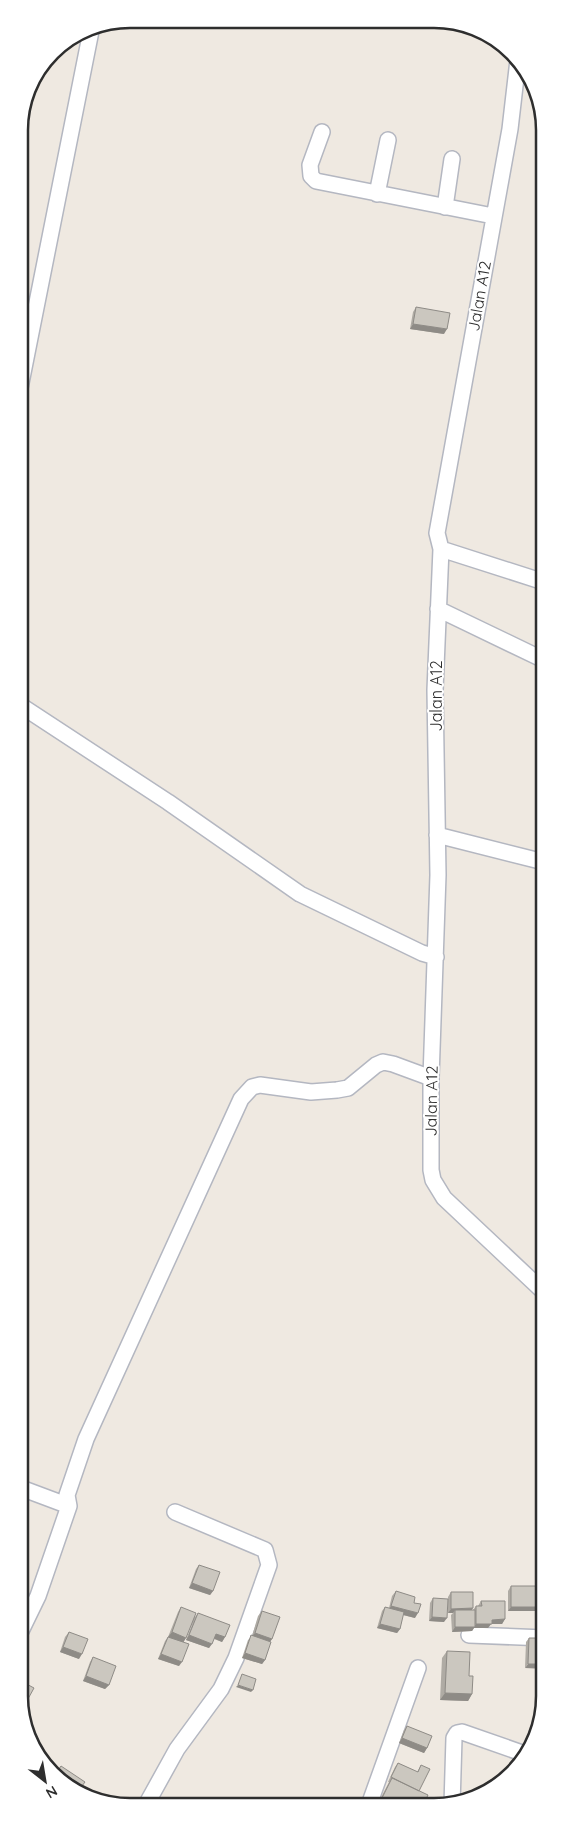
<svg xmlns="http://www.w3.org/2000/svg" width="564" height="1826" font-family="Quicksand,sans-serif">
  <rect width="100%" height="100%" fill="#efe9e1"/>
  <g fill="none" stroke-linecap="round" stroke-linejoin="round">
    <defs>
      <path id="minor" d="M 518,60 L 510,129 L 437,533 L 441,549 L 435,690 L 438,875 L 431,1078 L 431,1170 L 433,1180 L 444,1198 L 545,1293
        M 322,132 L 310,165 L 311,176 L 316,181 L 493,216
        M 377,194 L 388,140
        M 445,207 L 452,159
        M 19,393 L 92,26
        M 441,549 L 544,582
        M 438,609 L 544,660
        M 20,705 L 168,802 L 300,894 L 422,953 L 436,957
        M 437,835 L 544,862
        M 21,1488 L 69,1506
        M 21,1631 L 38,1596 L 69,1506 L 67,1495 L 86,1439 L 241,1099 L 252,1087 L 260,1085 L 311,1092 L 337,1090 L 348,1088 L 376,1065 L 383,1062 L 393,1064 L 431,1078
        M 469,1635 L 545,1638
        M 146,1805 L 177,1749 L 221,1689 L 236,1658 L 269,1565 L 265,1550 L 175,1512
        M 369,1805 L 418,1668
        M 452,1805 L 454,1738 L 457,1733 L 462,1732 L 522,1753 L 522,1758"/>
    </defs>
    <use href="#minor" stroke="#b4b7c1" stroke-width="18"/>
    <use href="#minor" stroke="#fff" stroke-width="15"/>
  </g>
  <path fill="#afaba4" d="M 543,116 L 543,129 L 540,128 Z
    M 416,307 L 444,334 L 410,329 L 413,312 Z
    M 544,819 L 544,844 L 535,840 Z
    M 199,1565 L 213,1591 L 210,1595 L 189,1588 L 196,1569 Z
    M 511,1586 L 538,1594 L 540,1592 L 545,1592 L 545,1626 L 537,1626 L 537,1609 L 535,1611 L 508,1611 L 508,1591 Z
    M 396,1591 L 414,1603 L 415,1618 L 403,1615 L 400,1629 L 397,1633 L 377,1628 L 382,1611 L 385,1607 L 389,1608 L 392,1596 Z
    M 451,1592 L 472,1610 L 473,1610 L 476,1606 L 478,1606 L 481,1601 L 505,1619 L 502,1624 L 491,1624 L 488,1628 L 474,1628 L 472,1631 L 452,1632 L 451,1615 L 453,1613 L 448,1613 L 448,1597 Z
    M 433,1598 L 444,1622 L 429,1621 L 430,1603 Z
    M 181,1607 L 195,1617 L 198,1613 L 225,1637 L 222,1642 L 214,1639 L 209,1648 L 186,1640 L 193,1622 L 183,1642 L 179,1666 L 158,1659 L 165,1641 L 168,1637 L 178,1612 Z
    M 262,1611 L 272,1639 L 270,1642 L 265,1660 L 262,1664 L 242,1658 L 248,1640 L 252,1636 L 258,1616 Z
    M 69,1632 L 79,1659 L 60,1652 L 65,1637 Z
    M 529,1638 L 540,1648 L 525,1668 L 526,1642 Z
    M 447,1651 L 469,1676 L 472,1694 L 468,1701 L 440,1700 L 442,1658 Z
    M 93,1657 L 109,1685 L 105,1689 L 83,1681 L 90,1662 Z
    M 407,1726 L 427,1748 L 424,1753 L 399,1743 L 404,1730 Z
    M 398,1763 L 417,1772 L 421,1765 L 419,1791 L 423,1805 L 377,1805 L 389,1782 L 388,1782 L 395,1767 Z"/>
  <path fill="#8e8b86" d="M 543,123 L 543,129 L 540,128 Z
    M 413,324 L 447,329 L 444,334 L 410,329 Z
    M 539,834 L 544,836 L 544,844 L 535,840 Z
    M 192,1583 L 213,1591 L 210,1595 L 189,1588 Z
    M 391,1606 L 418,1613 L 415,1618 L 388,1611 Z
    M 511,1607 L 538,1607 L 535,1611 L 508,1611 Z
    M 473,1608 L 470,1613 L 455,1610 L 453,1613 L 448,1613 L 451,1609 Z
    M 432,1617 L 447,1618 L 444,1622 L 429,1621 Z
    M 505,1619 L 502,1624 L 491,1624 L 488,1628 L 474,1628 L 472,1631 L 452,1632 L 455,1627 L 474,1627 L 476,1624 L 492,1620 Z
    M 540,1621 L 545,1621 L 545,1626 L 537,1626 Z
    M 380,1624 L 400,1629 L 397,1633 L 377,1628 Z
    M 172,1632 L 186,1638 L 183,1643 L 168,1637 Z
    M 255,1633 L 272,1639 L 269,1643 L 251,1637 Z
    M 216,1634 L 225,1637 L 222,1642 L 213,1638 Z
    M 189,1635 L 212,1644 L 209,1648 L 186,1640 Z
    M 63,1647 L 82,1654 L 79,1659 L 60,1652 Z
    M 245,1653 L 265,1660 L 262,1664 L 242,1658 Z
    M 161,1654 L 182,1662 L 179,1666 L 158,1659 Z
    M 528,1664 L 545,1664 L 545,1669 L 525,1668 Z
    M 86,1676 L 109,1685 L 105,1689 L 83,1681 Z
    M 238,1685 L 253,1690 L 251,1692 L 236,1687 Z
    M 445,1693 L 472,1694 L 468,1701 L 440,1700 Z
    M 402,1738 L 427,1748 L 424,1753 L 399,1743 Z"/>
  <path fill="#cbc7bf" stroke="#8e8b86" d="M 416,307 L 450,313 L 447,329 L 413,324 Z
    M 544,823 L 544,836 L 539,834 Z
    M 199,1565 L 220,1572 L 213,1591 L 192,1583 Z
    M 511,1586 L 538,1586 L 538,1607 L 511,1607 Z
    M 396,1591 L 415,1597 L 414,1603 L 421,1604 L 418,1613 L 391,1606 Z
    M 451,1592 L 473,1592 L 473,1608 L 451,1609 Z
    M 540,1592 L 545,1592 L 545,1621 L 540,1621 Z
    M 433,1598 L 448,1599 L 447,1618 L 432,1617 Z
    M 481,1601 L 505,1601 L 505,1619 L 492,1620 L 492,1624 L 476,1624 L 476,1606 L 482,1606 Z
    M 181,1607 L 196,1613 L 186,1638 L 172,1632 Z
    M 385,1607 L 404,1612 L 400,1629 L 380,1624 Z
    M 455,1610 L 475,1610 L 475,1627 L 455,1627 Z
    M 262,1611 L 280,1617 L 272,1639 L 255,1633 Z
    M 198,1613 L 230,1625 L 225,1637 L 216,1634 L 212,1644 L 189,1635 Z
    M 69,1632 L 88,1639 L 82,1654 L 63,1647 Z
    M 251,1635 L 271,1642 L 265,1660 L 245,1653 Z
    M 168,1637 L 189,1644 L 182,1662 L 161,1654 Z
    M 529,1638 L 541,1638 L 540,1648 L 545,1648 L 545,1664 L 528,1664 Z
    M 447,1651 L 470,1652 L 469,1676 L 473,1676 L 472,1694 L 445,1693 Z
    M 93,1657 L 116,1666 L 109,1685 L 86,1676 Z
    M 242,1674 L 256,1679 L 253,1690 L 238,1685 Z
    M 21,1681 L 34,1688 L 23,1708 L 21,1707 Z
    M 407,1726 L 432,1736 L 427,1748 L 402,1738 Z
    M 398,1763 L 418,1772 L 421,1765 L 430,1769 L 419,1791 L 391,1777 Z
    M 61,1766 L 85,1782 L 79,1790 L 54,1776 Z
    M 392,1778 L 428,1795 L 423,1805 L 396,1805 L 382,1798 Z"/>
  <g text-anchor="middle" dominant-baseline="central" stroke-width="4" stroke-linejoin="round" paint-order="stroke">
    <g font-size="16" fill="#2e2e2e" stroke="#fff">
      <text transform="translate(479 296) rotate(-80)">Jalan A12</text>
      <text transform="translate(436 696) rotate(-90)">Jalan A12</text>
      <text transform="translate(431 1101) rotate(-89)">Jalan A12</text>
    </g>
  </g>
  <path d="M0 0H564V1826H0ZM130 28H434A102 102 0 0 1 536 130V1696A102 102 0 0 1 434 1798H130A102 102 0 0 1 28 1696V130A102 102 0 0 1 130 28Z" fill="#fff" fill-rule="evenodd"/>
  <path fill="none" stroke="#2e2e2e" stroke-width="2.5" d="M130 28H434A102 102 0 0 1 536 130V1696A102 102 0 0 1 434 1798H130A102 102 0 0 1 28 1696V130A102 102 0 0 1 130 28Z"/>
  <g transform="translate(45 1781) rotate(149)" stroke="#ffffff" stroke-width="4" paint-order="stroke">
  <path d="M0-4L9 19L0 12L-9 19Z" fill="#2e2e2e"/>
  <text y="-8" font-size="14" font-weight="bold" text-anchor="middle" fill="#2e2e2e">N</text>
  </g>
</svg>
